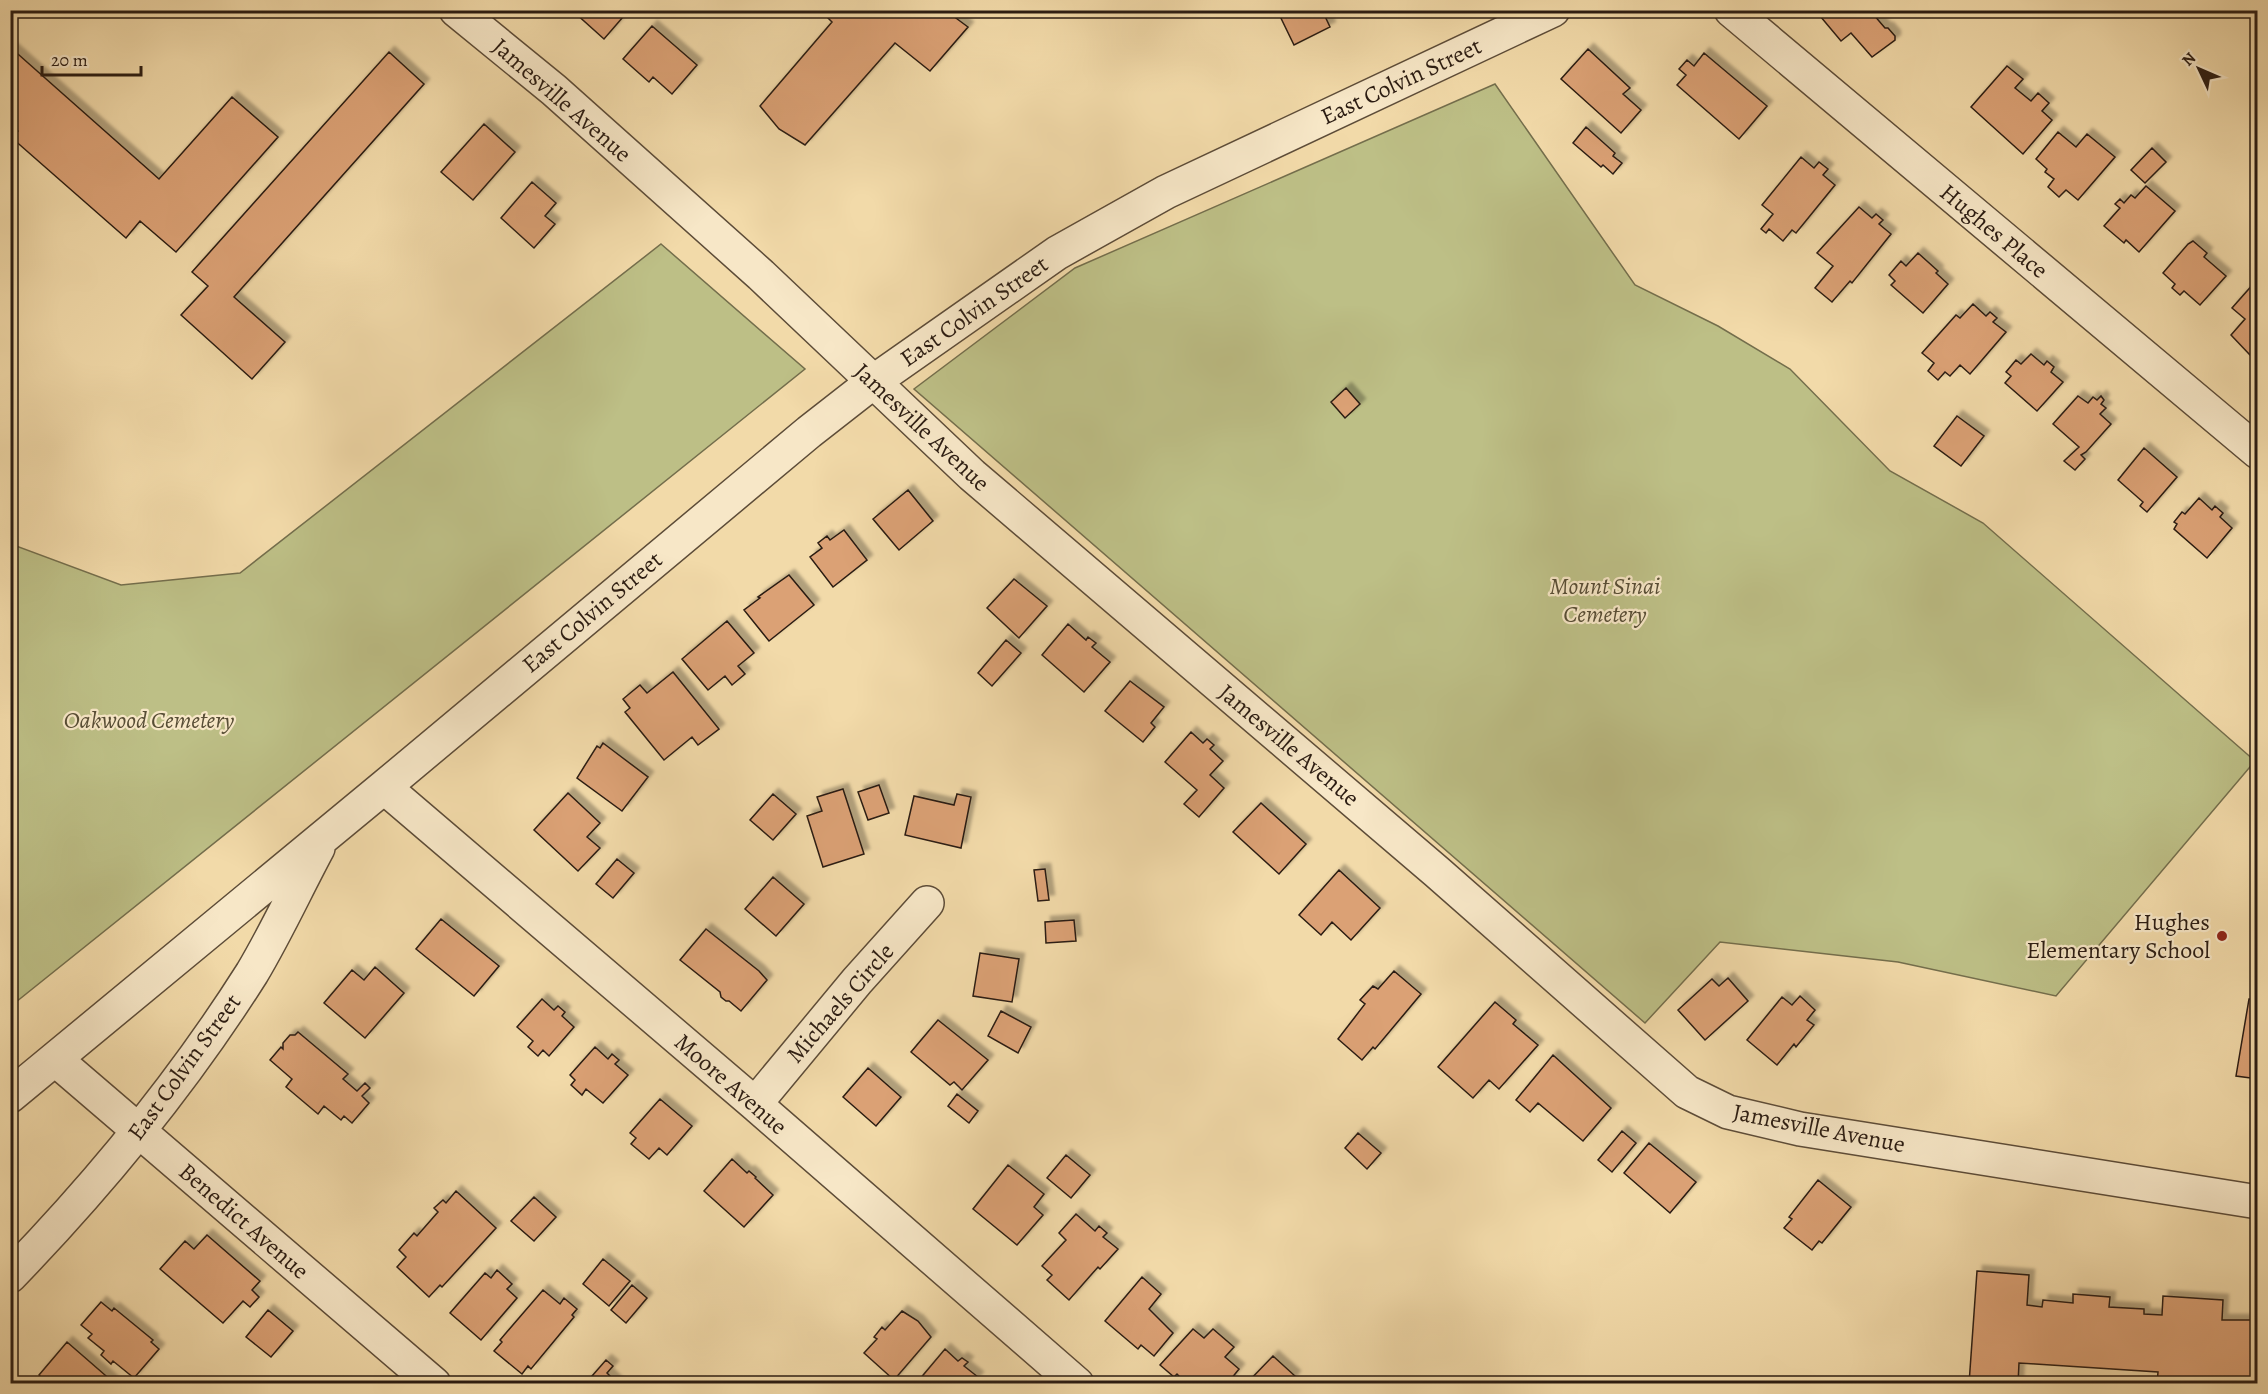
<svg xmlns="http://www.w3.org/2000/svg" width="2268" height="1394" font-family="Alegreya,serif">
  <defs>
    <filter id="shadow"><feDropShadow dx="5.5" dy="-5.5" stdDeviation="1.5" flood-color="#0004"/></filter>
  </defs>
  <rect width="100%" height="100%" fill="#f2daa9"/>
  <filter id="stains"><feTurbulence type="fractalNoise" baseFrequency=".00333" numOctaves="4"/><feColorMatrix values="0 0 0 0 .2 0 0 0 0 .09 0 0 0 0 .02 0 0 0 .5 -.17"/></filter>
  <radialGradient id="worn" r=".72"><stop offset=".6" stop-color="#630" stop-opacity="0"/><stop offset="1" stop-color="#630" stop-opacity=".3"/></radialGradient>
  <path fill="#bdbf86" stroke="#746e4c" stroke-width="1.5" d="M 1495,84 L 1635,285 L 1718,326 L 1790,369 L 1890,471 L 1983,523 L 2255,761 L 2056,996 L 1898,962 L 1720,942 L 1645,1023 L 914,389 L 1075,268 Z
    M 661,244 L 805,369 L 11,1006 L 11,544 L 121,585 L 240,573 Z"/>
  <path fill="#dba175" stroke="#2b1c12" stroke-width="1.5" filter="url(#shadow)" d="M 575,10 L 629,10 L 604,39 L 574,12 Z
    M 820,10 L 945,10 L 968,27 L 930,71 L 895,43 L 805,145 L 779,129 L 760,106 L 832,22 Z
    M 1277,10 L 1322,10 L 1330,27 L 1294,45 Z
    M 1815,10 L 1876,10 L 1873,14 L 1885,28 L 1888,28 L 1895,36 L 1895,40 L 1872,57 L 1851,33 L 1841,41 Z
    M 652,26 L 697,65 L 672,94 L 653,77 L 649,82 L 623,59 Z
    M 10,47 L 159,179 L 232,97 L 278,137 L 176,252 L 140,221 L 126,238 L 12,138 L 18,131 L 10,124 Z
    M 1588,49 L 1630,88 L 1623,94 L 1641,110 L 1621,133 L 1561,79 Z
    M 389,52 L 424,84 L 234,297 L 285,342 L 252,379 L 181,315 L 208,286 L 192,272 Z
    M 1704,53 L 1767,106 L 1739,139 L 1677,85 L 1686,75 L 1679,69 L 1687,60 L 1694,66 Z
    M 2007,66 L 2023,79 L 2015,88 L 2031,101 L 2038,93 L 2049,103 L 2042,111 L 2052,120 L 2023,154 L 1971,107 Z
    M 484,124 L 515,152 L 473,200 L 441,172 Z
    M 1586,127 L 1615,153 L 1613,156 L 1622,163 L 1613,174 L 1603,165 L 1601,167 L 1573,143 Z
    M 2058,132 L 2076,147 L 2087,134 L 2115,157 L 2078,200 L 2066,190 L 2059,197 L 2048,187 L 2054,179 L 2045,172 L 2047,169 L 2036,159 Z
    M 2152,148 L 2166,162 L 2145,183 L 2131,170 Z
    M 1801,157 L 1814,168 L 1819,162 L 1828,169 L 1823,175 L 1835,185 L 1796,233 L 1792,230 L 1783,241 L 1769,229 L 1766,233 L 1761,229 L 1773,214 L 1762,205 Z
    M 532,182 L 556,203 L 545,216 L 555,224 L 534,248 L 501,218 Z
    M 2146,186 L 2175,211 L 2139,252 L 2126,240 L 2124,243 L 2104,226 L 2120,208 L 2115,204 L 2120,199 L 2124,203 L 2131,195 L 2135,198 Z
    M 1859,207 L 1872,218 L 1876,214 L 1883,220 L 1879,224 L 1891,234 L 1852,283 L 1850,281 L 1832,302 L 1815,288 L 1833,266 L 1817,253 Z
    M 2193,241 L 2207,253 L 2204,257 L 2226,276 L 2200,305 L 2184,291 L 2180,295 L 2172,288 L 2175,284 L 2163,273 L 2188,244 Z
    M 1918,253 L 1938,271 L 1936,273 L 1948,284 L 1923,313 L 1891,285 L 1895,281 L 1889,275 L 1901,261 L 1906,266 Z
    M 2255,282 L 2258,284 L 2258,354 L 2253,350 L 2250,355 L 2231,335 L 2245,319 L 2232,308 Z
    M 1973,304 L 1986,316 L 1990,312 L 1997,318 L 1993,322 L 2006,332 L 1970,374 L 1960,365 L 1950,376 L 1945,372 L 1938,380 L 1928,371 L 1934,363 L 1922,353 L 1956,315 L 1960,318 Z
    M 2031,354 L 2044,365 L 2047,361 L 2054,367 L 2051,372 L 2063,382 L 2037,411 L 2005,383 L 2011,376 L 2006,372 L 2016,360 L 2021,364 Z
    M 1346,388 L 1360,404 L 1345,418 L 1331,402 Z
    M 2078,396 L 2088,403 L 2093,397 L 2097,400 L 2101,396 L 2104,400 L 2101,404 L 2106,408 L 2100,414 L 2111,424 L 2086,452 L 2081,455 L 2085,459 L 2075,470 L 2064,461 L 2079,447 L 2053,424 Z
    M 1957,416 L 1984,436 L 1961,466 L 1934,446 Z
    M 2144,448 L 2177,477 L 2147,512 L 2140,506 L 2143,502 L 2118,480 Z
    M 908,490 L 933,521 L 899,550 L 873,519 Z
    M 2199,498 L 2212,510 L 2215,506 L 2223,513 L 2220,517 L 2232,528 L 2207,558 L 2174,529 L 2177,524 L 2174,522 L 2182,512 L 2185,514 Z
    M 844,530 L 867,560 L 833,587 L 810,557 L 822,548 L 818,543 L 827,536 L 830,540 Z
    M 789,575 L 814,605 L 769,641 L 744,610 L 760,598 L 758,597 Z
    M 1014,579 L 1047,606 L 1019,638 L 987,608 Z
    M 727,621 L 754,653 L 738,666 L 745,674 L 732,685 L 725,676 L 708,690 L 682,659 Z
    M 1068,624 L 1086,640 L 1088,637 L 1096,643 L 1092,647 L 1110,662 L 1084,692 L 1042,655 Z
    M 1006,640 L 1021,653 L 992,686 L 978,673 Z
    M 673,672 L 719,729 L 698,745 L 692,737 L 664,760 L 625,712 L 630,708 L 623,699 L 640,685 L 647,693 Z
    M 1130,681 L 1164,707 L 1151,723 L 1155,727 L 1143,742 L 1105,711 Z
    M 1191,732 L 1203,743 L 1207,739 L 1214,745 L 1210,749 L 1223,761 L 1210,775 L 1224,788 L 1199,817 L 1184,804 L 1197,790 L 1165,762 Z
    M 603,743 L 648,777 L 622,811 L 577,778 L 597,746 L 600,748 Z
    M 879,785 L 889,813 L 868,820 L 858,792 Z
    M 843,789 L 864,854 L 823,867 L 807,816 L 822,811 L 817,797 Z
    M 568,793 L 600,823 L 587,837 L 600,848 L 578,871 L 534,830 Z
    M 773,794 L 796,814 L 773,840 L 750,820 Z
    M 957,794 L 971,797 L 961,848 L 905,835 L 914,796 L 954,805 Z
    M 1261,803 L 1306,844 L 1279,874 L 1233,832 Z
    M 617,859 L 634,873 L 613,898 L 596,884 Z
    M 1045,869 L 1049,900 L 1038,901 L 1034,870 Z
    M 1339,870 L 1380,908 L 1351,940 L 1332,922 L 1321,935 L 1299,915 Z
    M 773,877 L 804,904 L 776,936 L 745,909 Z
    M 441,919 L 499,966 L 474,996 L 416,949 Z
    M 1074,920 L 1076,941 L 1046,943 L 1045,922 Z
    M 706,929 L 759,971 L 767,980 L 741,1011 L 729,1001 L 726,1001 L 721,997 L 720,992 L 680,960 Z
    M 980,953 L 1019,959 L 1012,1002 L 973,996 Z
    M 375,967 L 404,993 L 365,1038 L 324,1003 L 352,970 L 364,980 Z
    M 1394,971 L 1421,994 L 1375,1049 L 1373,1047 L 1362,1060 L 1338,1039 L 1365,1004 L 1360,1000 L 1373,986 L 1378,989 Z
    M 1728,978 L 1748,1001 L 1705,1040 L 1678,1010 L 1712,979 L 1719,986 Z
    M 1800,996 L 1815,1010 L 1807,1020 L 1814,1025 L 1796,1047 L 1794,1044 L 1777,1065 L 1747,1040 L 1782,997 L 1792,1005 Z
    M 542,999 L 554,1010 L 558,1006 L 565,1012 L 562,1016 L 574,1027 L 549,1056 L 543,1050 L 538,1056 L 528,1047 L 533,1041 L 517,1027 Z
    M 2249,999 L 2258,1000 L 2258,1079 L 2236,1076 Z
    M 1495,1002 L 1516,1020 L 1513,1024 L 1538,1045 L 1499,1089 L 1489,1080 L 1473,1098 L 1438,1067 Z
    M 1001,1011 L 1031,1027 L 1018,1053 L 988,1036 Z
    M 938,1020 L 988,1060 L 962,1090 L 954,1082 L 950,1085 L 911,1052 Z
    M 298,1032 L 348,1074 L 343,1079 L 357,1091 L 365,1083 L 370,1088 L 362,1096 L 369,1103 L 352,1123 L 344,1116 L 341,1120 L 324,1106 L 318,1114 L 286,1087 L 292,1079 L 270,1060 L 281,1047 L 283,1049 L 283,1043 L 290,1035 L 295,1035 Z
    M 595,1047 L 608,1059 L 612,1054 L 619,1060 L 615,1064 L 628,1075 L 603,1103 L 586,1089 L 582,1095 L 571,1085 L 575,1080 L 570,1075 Z
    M 1553,1055 L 1611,1108 L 1583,1141 L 1538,1103 L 1530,1112 L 1516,1100 Z
    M 868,1068 L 901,1097 L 876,1126 L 843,1097 Z
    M 957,1094 L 978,1111 L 969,1123 L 948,1106 Z
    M 660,1099 L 692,1126 L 667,1155 L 659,1148 L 649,1159 L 631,1144 L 636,1138 L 630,1133 Z
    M 1622,1131 L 1636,1143 L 1612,1172 L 1598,1160 Z
    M 1358,1133 L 1381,1153 L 1367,1169 L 1345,1148 Z
    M 1649,1143 L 1696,1182 L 1670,1213 L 1624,1173 Z
    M 1066,1155 L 1090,1175 L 1071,1198 L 1047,1178 Z
    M 732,1159 L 747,1173 L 749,1171 L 756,1177 L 755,1178 L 773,1195 L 744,1227 L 704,1191 Z
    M 1008,1165 L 1044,1194 L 1034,1207 L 1043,1215 L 1017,1245 L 973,1209 Z
    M 1818,1180 L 1851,1207 L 1822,1243 L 1819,1241 L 1812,1250 L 1784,1228 L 1792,1219 L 1789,1217 Z
    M 456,1191 L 496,1228 L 442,1287 L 440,1285 L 429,1297 L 397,1267 L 406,1257 L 399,1250 L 414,1233 L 417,1236 L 438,1212 L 434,1208 L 443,1200 L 446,1203 Z
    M 534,1197 L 556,1217 L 534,1241 L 511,1221 Z
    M 1076,1214 L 1095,1231 L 1099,1226 L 1107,1233 L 1103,1237 L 1118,1249 L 1100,1269 L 1098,1267 L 1069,1300 L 1047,1280 L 1052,1275 L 1042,1266 L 1066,1240 L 1059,1233 Z
    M 207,1235 L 260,1281 L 252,1290 L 259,1297 L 250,1307 L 243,1301 L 223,1323 L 160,1269 L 185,1241 L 194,1249 Z
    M 603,1259 L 630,1281 L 609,1306 L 583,1284 Z
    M 497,1270 L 512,1284 L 507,1289 L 517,1298 L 481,1340 L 450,1313 L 485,1273 L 491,1278 Z
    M 1977,1271 L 2029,1275 L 2027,1305 L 2042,1307 L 2043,1300 L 2073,1303 L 2073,1294 L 2110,1297 L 2109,1307 L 2144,1309 L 2144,1314 L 2162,1315 L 2163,1296 L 2223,1300 L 2222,1320 L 2258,1320 L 2258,1384 L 2234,1384 L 2235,1379 L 2217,1377 L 2216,1384 L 2157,1384 L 2158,1372 L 2019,1363 L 2018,1384 L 1969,1384 Z
    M 1142,1277 L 1161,1294 L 1149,1309 L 1173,1333 L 1154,1356 L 1141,1345 L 1138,1349 L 1105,1321 Z
    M 632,1285 L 647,1298 L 626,1323 L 611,1310 Z
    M 543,1290 L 560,1304 L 564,1298 L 577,1309 L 572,1315 L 574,1317 L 531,1369 L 528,1366 L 522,1374 L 494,1351 L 502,1342 L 500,1340 Z
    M 101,1302 L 112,1311 L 114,1308 L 153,1340 L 151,1342 L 159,1349 L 134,1378 L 113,1361 L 111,1364 L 101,1355 L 104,1351 L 88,1338 L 92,1334 L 81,1325 Z
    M 268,1310 L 293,1331 L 271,1357 L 246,1337 Z
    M 902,1311 L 918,1321 L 931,1337 L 894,1380 L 864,1353 L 877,1339 L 874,1337 L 882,1327 L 885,1330 Z
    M 1193,1329 L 1204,1338 L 1213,1329 L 1234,1347 L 1225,1357 L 1239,1369 L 1227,1384 L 1183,1384 L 1177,1379 L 1179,1376 L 1177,1374 L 1174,1377 L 1160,1365 Z
    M 67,1342 L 113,1382 L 111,1384 L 48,1384 L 39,1375 Z
    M 945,1349 L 958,1361 L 962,1358 L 968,1362 L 964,1366 L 978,1377 L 972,1384 L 924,1384 L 919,1380 Z
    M 1273,1356 L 1295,1376 L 1289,1384 L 1246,1384 Z
    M 606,1360 L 613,1366 L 607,1373 L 618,1384 L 585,1384 Z"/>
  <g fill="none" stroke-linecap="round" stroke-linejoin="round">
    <defs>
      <path id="minor" d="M 456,10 L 554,90 L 761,275 L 972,475 L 1437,872 L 1687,1092 L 1728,1112 L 1800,1129 L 2258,1202
        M 1731,10 L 2258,452
        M 384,787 L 755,1104 L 1077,1384
        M 55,1059 L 434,1384
        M 10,1096 L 384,787 L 809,432 L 873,382 L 1057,253 L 1166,192 L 1553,10
        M 755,1104 L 857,981 L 927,903
        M 10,1276 C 100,1183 183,1082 252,973 C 276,933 296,889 318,848"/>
    </defs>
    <use href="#minor" stroke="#5d4c38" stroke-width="36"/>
    <use href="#minor" stroke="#f7e7c7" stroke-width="33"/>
  </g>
  <circle fill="#8f2418" stroke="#f7e7c7" stroke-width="2" cx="2222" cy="936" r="6"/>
  <g text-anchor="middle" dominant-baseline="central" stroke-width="4.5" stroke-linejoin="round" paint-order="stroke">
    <g font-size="24" fill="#2b1c12" stroke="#f7e7c7">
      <text transform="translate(1401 81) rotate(-25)">East Colvin Street</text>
      <text transform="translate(562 100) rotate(41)">Jamesville Avenue</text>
      <text transform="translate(1994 231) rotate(40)">Hughes Place</text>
      <text transform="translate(974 311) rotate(-35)">East Colvin Street</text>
      <text transform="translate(922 427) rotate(43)">Jamesville Avenue</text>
      <text transform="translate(592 612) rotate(-40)">East Colvin Street</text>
      <text transform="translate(1289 745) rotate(40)">Jamesville Avenue</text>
      <text transform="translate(840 1003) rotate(-49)">Michaels Circle</text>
      <text transform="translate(184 1067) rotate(-54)">East Colvin Street</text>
      <text transform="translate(731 1084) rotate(41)">Moore Avenue</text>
      <text transform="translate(1819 1128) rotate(11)">Jamesville Avenue</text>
      <text transform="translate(244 1221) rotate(41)">Benedict Avenue</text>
    </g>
    <g font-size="24" font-style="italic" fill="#574d35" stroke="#f7e7c7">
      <text x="1605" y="586">Mount Sinai<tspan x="1605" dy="28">Cemetery</tspan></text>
      <text x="149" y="720">Oakwood Cemetery</text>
    </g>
    <g font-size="24" fill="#2b1c12" stroke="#f7e7c7" text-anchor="end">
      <text x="2210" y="922">Hughes<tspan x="2210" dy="28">Elementary School</tspan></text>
    </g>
  </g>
  <rect width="2268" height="1394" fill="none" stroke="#f2daa9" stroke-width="36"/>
  <rect x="12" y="12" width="2244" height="1370" fill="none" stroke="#2b1c12" stroke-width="3"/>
  <rect x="18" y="18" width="2232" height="1358" fill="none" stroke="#2b1c12" stroke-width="1.5"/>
  <g transform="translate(2199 69) rotate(314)" stroke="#f7e7c7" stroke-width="4.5" paint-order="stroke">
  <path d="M0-4.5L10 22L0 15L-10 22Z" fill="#2b1c12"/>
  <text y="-9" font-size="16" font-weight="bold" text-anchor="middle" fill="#2b1c12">N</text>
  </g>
  <path d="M42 66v9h99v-9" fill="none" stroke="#2b1c12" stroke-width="3"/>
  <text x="51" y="66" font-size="18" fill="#2b1c12" stroke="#f7e7c7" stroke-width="4.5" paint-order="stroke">20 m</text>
  <rect width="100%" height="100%" filter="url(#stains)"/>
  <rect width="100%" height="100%" fill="url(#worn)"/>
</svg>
